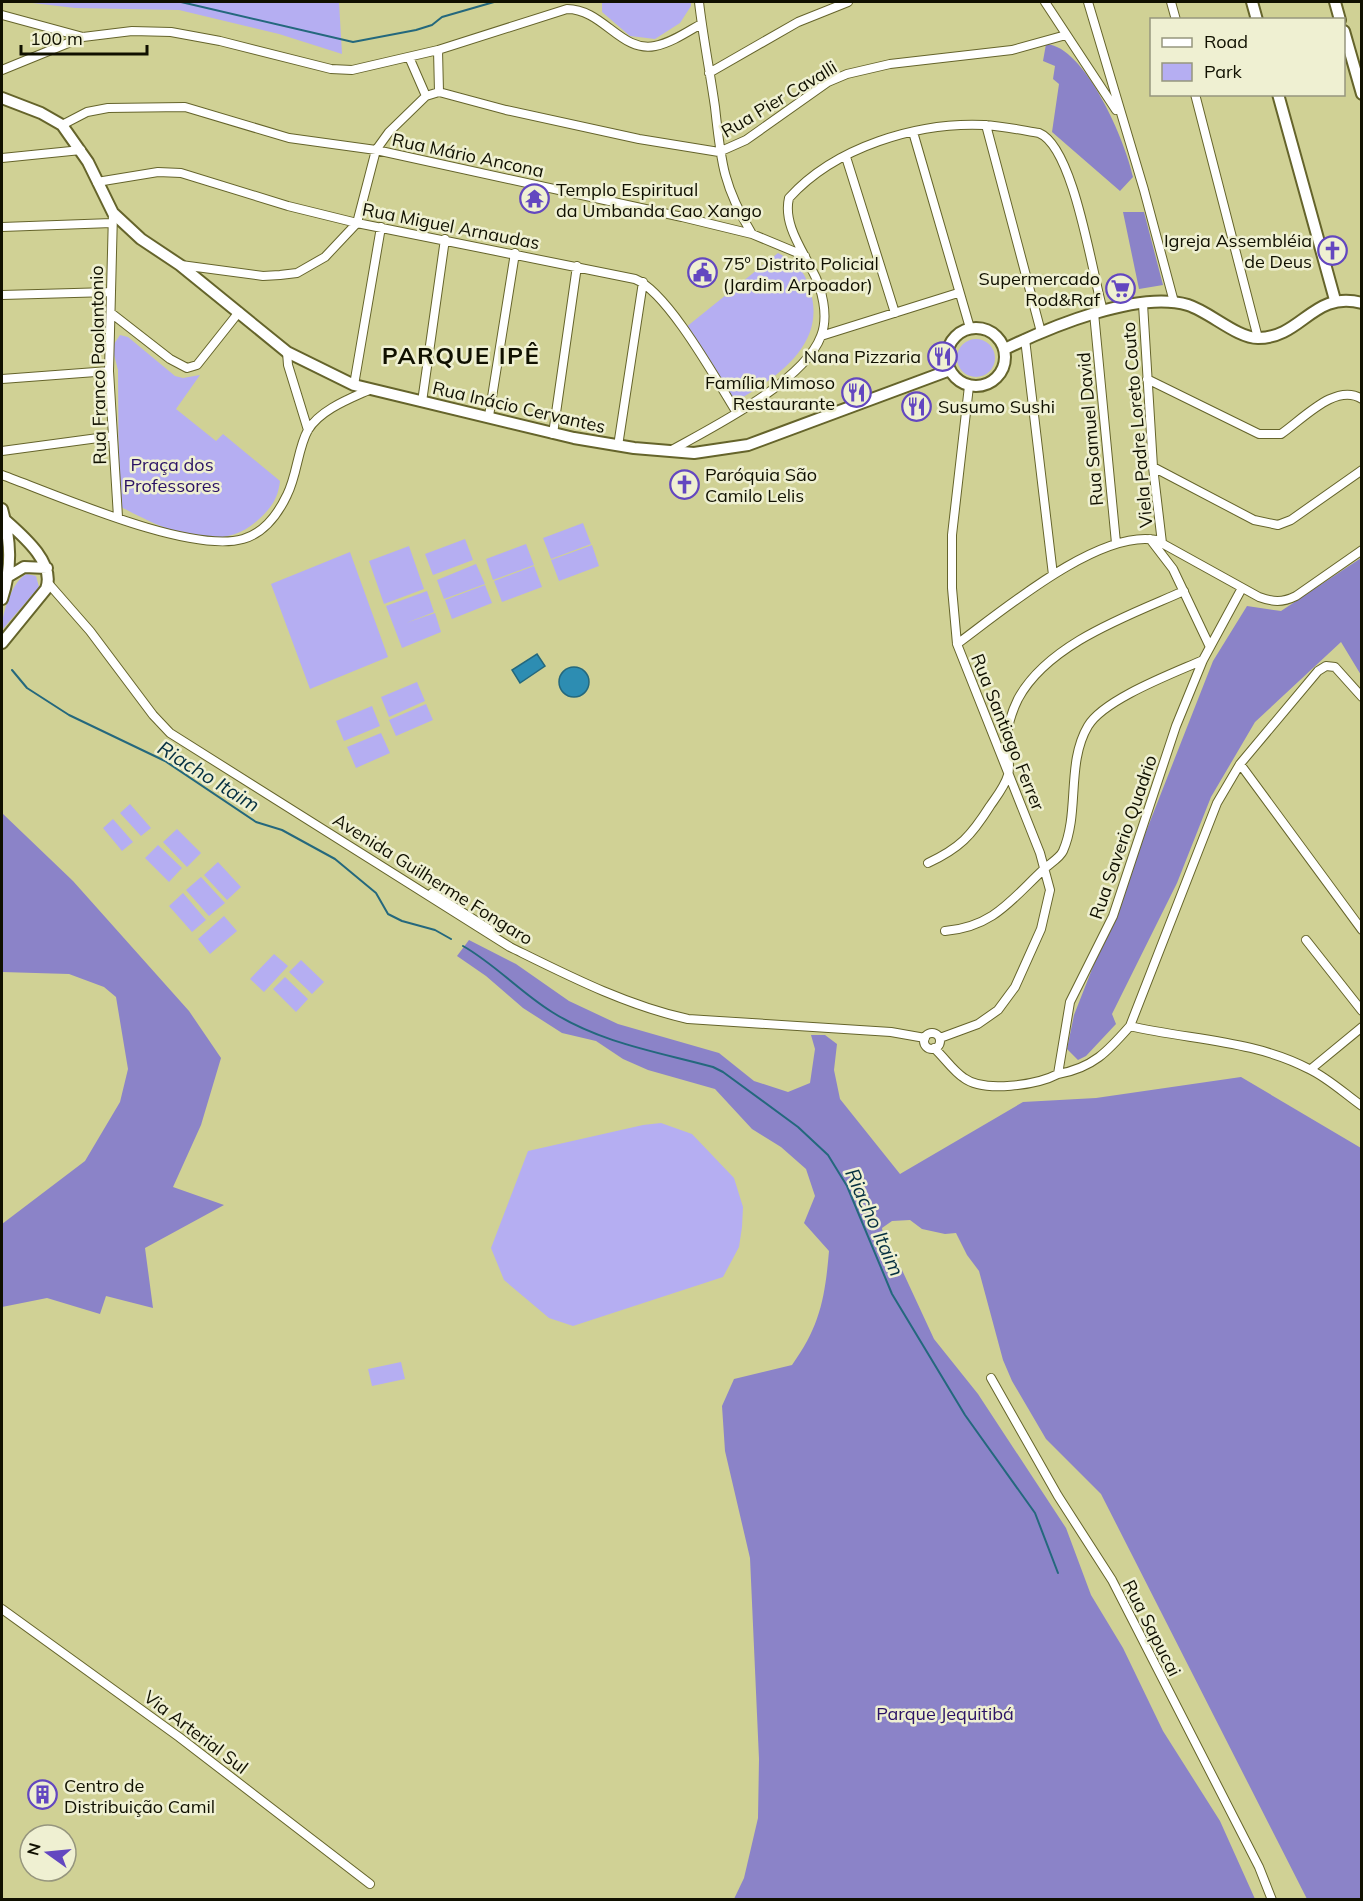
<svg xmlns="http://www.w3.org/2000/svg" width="1363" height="1901" font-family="Mulish,sans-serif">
  <rect width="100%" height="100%" fill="#d0d195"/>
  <path fill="#b5aef2" d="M 24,2 L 339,2 L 342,54 L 279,34 L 179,10 L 75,8 Z
    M 602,2 L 691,2 L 691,6 L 680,23 L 655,39 L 630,36 L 602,12 Z
    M 778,253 C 796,262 805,271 810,290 C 827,343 779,376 738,400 L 730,396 L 685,328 Z
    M 120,335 L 128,337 L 175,376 L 183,378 L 200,375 L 176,409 L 216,441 L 223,434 L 280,481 C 278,499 271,508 258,520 C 217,558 160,527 119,506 L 118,370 L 112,347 Z
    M957 358a19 19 0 1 1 38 0a19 19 0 1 1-38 0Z
    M 583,523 L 591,544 L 551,559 L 543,538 Z
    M 465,539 L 473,560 L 433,575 L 425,554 Z
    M 526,544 L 534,565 L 493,580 L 486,559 Z
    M 592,545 L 599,566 L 559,581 L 551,560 Z
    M 409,546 L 424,589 L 384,604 L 369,561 Z
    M 350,552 L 388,657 L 310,689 L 271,584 Z
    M 476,564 L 485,584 L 444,599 L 437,580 Z
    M 534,566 L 542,587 L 502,602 L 494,581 Z
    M 27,574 L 36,576 L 39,587 L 2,630 C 1,615 13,579 27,574 Z
    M 485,585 L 492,603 L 452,619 L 445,600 Z
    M 427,591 L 434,612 L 406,623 L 435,613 L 441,632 L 402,648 L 386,606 Z
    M 417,682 L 425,701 L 389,717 L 381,697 Z
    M 426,704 L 433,720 L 396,736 L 389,720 Z
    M 372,706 L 380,726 L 344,741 L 336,721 Z
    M 381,733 L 390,753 L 356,768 L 347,747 Z
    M 130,804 L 151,828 L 141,836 L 120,813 Z
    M 113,819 L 133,842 L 122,851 L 103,828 Z
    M 177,829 L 201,853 L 187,867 L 163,842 Z
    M 158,845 L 182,868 L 169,882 L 145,858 Z
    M 218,862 L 241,887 L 227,900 L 204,875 Z
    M 201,877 L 225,903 L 209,916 L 186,890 Z
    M 183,893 L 206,920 L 192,932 L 169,906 Z
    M 224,916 L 237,931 L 210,954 L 198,939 Z
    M 274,954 L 288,966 L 264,992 L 250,979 Z
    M 301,960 L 324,982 L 312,994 L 289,972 Z
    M 285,977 L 308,999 L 296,1012 L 273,989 Z
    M 661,1123 L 692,1134 L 734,1178 L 743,1207 L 742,1227 L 739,1247 L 723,1277 L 573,1326 L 549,1318 L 504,1280 L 491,1248 L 528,1151 L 643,1125 Z
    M 401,1362 L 405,1379 L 372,1386 L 368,1369 Z"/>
  <path fill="#8b83c8" d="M 1046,44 C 1085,46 1126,142 1133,177 L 1120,191 L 1052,132 L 1059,84 L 1053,79 L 1055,66 L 1043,61 Z
    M 1123,212 L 1144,212 L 1163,285 L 1139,289 Z
    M 1361,558 L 1361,675 L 1341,642 L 1255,722 L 1211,797 L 1177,883 L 1112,1014 L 1116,1024 L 1086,1056 L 1078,1060 L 1067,1049 L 1074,1015 L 1213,661 L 1247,606 L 1281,611 Z
    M 2,813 L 73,881 L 189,1011 L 221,1058 L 201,1125 L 173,1187 L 224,1205 L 145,1248 L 153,1308 L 106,1296 L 100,1314 L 47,1298 L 2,1307 L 2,1224 L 85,1161 L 120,1102 L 128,1069 L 116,997 L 104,987 L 69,974 L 2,972 Z
    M 469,940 L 516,964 L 569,1001 L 618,1024 L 719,1053 L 754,1081 L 788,1092 L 810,1083 L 815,1049 L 811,1035 L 825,1035 L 837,1044 L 834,1070 L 840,1099 L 900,1174 L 1023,1102 L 1096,1098 L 1241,1077 L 1361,1148 L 1361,1899 L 1307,1899 L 1101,1494 L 1046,1439 L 1012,1381 L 1003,1360 L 979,1271 L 967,1255 L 956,1233 L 945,1234 L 922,1229 L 910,1220 L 892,1221 L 882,1228 L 884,1242 L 902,1270 L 934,1339 L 978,1394 L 1066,1528 L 1091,1595 L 1123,1648 L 1163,1731 L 1220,1821 L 1255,1899 L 734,1899 L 744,1878 L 758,1818 L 759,1759 L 750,1558 L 725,1451 L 722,1406 L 734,1379 L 792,1365 C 820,1326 825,1298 829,1251 L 804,1223 L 815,1196 L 806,1169 L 781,1147 L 752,1129 L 715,1089 L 648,1070 L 623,1059 L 596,1041 L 562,1033 L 523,1008 L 486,976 L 457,956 Z"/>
  <path fill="#2d8db2" stroke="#24687d" stroke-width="1.5" d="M 537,654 L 545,666 L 520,683 L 512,670 Z
    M559 682a15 15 0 1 1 30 0a15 15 0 1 1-30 0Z"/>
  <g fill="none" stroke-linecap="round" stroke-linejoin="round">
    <path stroke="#24687d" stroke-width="2" d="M 181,2 L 353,42 L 416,30 L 432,25 L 442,17 L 494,2
      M 12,670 L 27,688 L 69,715 L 165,761 L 256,822 L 282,830 L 335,859 L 376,893 L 388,914 L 402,921 L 435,930 L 451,939
      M 463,946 C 495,964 521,993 552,1012 C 601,1043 658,1052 713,1067 L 723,1072 L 798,1127 L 828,1155 L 847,1186 L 892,1294 L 965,1415 L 1035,1513 L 1058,1573"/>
    <defs>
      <path id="street" d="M 699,2 C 703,37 710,72 715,107 C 721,162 723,186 752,234
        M 1045,2 L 1116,110
        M 1088,2 L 1144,190 L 1174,302
        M 1171,2 L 1176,20
        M 2,15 L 83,37 L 132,31 L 171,32 L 220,41 L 331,69 L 352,70 L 438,50 L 567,9 C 603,9 621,53 655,46 C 671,43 687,32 701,24
        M 438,50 L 439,92
        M 409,57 L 426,96
        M 2,70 L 83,37
        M 709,73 L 798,22 L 848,2
        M 439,92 L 506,110 L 639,139 L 719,152 L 746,140 L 828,82 L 847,74 L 890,64 L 1012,50 L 1066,35
        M 1195,94 L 1258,338
        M 62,125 L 87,112 L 108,108 L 185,107 L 289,138 L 376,150 L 682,217 L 752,234 L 805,256
        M 986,125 L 1041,332
        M 913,132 L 970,328
        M 846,157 L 895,313
        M 2,158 L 81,150
        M 97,182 L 158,172 L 181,173 L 288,206 L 357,223 L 635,279 C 668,292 717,381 737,413
        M 113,213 L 109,371 L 118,517
        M 2,227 L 112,223
        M 181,265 L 263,276 L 280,275 L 297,273 L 325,257 L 357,223 L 376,150 L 389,132 L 426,96 L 439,92
        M 2,295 L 110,292
        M 1143,304 L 1153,467 L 1162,543
        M 111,313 L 170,359 L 187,368 L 197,365 L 239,312
        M 1094,313 L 1116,543
        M 821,336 L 958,293
        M 1025,339 L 1053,575
        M 287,352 L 288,365 L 308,430
        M 2,379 L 109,371
        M 1147,379 L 1259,434 L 1281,434 C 1303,419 1336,382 1362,399
        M 354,385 L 381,227
        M 422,402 L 445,239
        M 489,416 L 515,253
        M 553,434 L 577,266
        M 618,446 L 643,282
        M 2,451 L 113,436
        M 670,451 C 711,428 804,382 821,336 C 829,316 822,288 812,270 C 801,248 783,223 789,198 C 835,147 917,122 984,125 C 1002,126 1021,130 1039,133 C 1074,147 1092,273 1103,311
        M 1153,467 L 1254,520 L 1278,525 L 1291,520 L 1362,470
        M 2,475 C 57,495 189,554 243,539 C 264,533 278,514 287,495 C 297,476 298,447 308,430 C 320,410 349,399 369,390
        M 1150,539 L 1173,569 L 1210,647
        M 48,583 L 90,631 L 153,715 L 170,733 L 510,947 C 567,975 625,1005 688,1019 L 891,1032 L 925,1038
        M 957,644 C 1002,611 1099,529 1156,540 L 1259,597 C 1273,602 1282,603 1296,596 L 1362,550
        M 1240,764 L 1362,930
        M 928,863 C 960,848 971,836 990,806 C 997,796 1005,786 1008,775 C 1011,765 1007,753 1007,743 C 1006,729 1012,711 1018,699 C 1048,643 1130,615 1184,591
        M 432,893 L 495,933
        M 945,931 C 993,927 1011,900 1043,870 C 1049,864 1060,858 1063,851 C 1080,812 1066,763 1088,726 C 1104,699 1174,673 1203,660
        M 1306,940 L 1362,1011
        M 1130,1026 L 1217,803 L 1240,764 L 1318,671 L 1326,666 L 1335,667 L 1362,697
        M924 1041a8 8 0 1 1 16 0a8 8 0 1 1-16 0Z
        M 940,1038 L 978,1024 L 998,1010 L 1015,987 L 1041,929 L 1050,890 L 1040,853 L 957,644 L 952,588 L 952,535 L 969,386
        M 934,1048 C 944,1057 953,1071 964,1078 C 984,1093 1037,1085 1058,1074 L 1070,1002 L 1113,916 L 1176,726 L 1203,660 L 1242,588
        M 1311,1069 L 1362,1027
        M 1058,1074 C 1093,1068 1108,1051 1130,1026 C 1189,1040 1254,1040 1309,1069 C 1328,1078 1345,1094 1362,1106
        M 991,1378 L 1058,1496 L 1112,1580 L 1259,1867 L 1272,1900
        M 2,1609 L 179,1737 L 370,1884"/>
      <path id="secondary" d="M 1252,2 L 1257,20
        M 1335,2 L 1340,20
        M 1344,31 L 1362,94
        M 1278,94 L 1335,300
        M 2,98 L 41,113 L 62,125 L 88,162 L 113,213 L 141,239 L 180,265 L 287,352 L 354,385 L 574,438 L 634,448 L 694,453 L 748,445 L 950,370
        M947 357a29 29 0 1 1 58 0a29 29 0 1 1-58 0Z
        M 1005,349 C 1050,327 1138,290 1188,305 C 1210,312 1237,338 1258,338 C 1302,338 1313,290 1362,303
        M 2,509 C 11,541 12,568 2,599
        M 9,576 L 24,567 L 47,568
        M 2,643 L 46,589 C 56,563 22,535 4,519"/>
    </defs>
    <use href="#street" stroke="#65642b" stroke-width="10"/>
    <use href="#secondary" stroke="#65642b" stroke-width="14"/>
    <use href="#street" stroke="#fff" stroke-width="8"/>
    <use href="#secondary" stroke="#fff" stroke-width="10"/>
  </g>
  <defs>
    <symbol id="temple-ring" viewBox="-11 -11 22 22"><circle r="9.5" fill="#eff0d2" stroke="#6347c0" stroke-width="1.5"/><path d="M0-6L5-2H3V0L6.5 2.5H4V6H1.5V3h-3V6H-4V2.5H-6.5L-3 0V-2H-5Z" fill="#6347c0"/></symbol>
    <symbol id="church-ring" viewBox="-11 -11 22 22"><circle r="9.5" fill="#eff0d2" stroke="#6347c0" stroke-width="1.5"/><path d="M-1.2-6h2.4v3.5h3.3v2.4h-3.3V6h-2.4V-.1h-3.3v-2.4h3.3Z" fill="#6347c0"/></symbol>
    <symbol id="civic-ring" viewBox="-11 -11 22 22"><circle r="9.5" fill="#eff0d2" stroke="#6347c0" stroke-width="1.5"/><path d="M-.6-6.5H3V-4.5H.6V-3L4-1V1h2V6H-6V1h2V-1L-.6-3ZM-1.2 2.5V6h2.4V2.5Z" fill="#6347c0"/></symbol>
    <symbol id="supermarket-ring" viewBox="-11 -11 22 22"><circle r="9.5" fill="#eff0d2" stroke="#6347c0" stroke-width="1.5"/><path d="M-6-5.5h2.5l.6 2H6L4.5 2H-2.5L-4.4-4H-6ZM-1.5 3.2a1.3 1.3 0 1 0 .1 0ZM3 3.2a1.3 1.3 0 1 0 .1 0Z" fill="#6347c0"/></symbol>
    <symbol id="restaurant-ring" viewBox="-11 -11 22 22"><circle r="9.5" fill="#eff0d2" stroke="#6347c0" stroke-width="1.5"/><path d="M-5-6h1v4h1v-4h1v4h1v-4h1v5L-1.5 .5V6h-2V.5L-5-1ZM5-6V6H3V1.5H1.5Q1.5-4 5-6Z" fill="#6347c0"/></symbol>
    <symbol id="building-ring" viewBox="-11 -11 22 22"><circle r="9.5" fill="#eff0d2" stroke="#6347c0" stroke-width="1.5"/><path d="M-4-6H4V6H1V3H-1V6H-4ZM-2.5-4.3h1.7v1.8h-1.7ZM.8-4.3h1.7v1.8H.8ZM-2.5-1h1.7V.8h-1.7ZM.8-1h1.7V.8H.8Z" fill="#6347c0"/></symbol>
  </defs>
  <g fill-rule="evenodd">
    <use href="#temple-ring" x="518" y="182" width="33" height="33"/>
    <use href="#church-ring" x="1316" y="234" width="33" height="33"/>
    <use href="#civic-ring" x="686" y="256" width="33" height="33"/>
    <use href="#supermarket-ring" x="1104" y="272" width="33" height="33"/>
    <use href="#restaurant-ring" x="926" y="340" width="33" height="33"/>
    <use href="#restaurant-ring" x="840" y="376" width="33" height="33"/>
    <use href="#restaurant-ring" x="900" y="390" width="33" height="33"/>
    <use href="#church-ring" x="668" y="468" width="33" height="33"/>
    <use href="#building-ring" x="26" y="1778" width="33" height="33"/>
  </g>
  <g text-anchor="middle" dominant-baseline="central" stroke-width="5" stroke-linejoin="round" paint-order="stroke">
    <g font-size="18" fill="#101000" stroke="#eff0d2">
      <text transform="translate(779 99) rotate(-31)">Rua Pier Cavalli</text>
      <text transform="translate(468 155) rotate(12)">Rua Mário Ancona</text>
      <text transform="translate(451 226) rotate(11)">Rua Miguel Arnaudas</text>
      <text transform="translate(98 365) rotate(-91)">Rua Franco Paolantonio</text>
      <text transform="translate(519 407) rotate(13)">Rua Inácio Cervantes</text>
      <text transform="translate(1137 425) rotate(-95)">Viela Padre Loreto Couto</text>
      <text transform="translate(1090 429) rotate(-95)">Rua Samuel David</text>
      <text transform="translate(1008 732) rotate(68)">Rua Santiago Ferrer</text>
      <text transform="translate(1123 837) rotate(-71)">Rua Saverio Quadrio</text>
      <text transform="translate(433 879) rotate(32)">Avenida Guilherme Fongaro</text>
      <text transform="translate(1152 1628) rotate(63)">Rua Sapucai</text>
      <text transform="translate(196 1732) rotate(37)">Via Arterial Sul</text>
    </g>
    <g font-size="18" fill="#101000" stroke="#eff0d2" text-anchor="start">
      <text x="556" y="189">Templo Espiritual<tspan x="556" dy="21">da Umbanda Cao Xango</tspan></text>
      <text x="1312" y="240" text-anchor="end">Igreja Assembléia<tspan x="1312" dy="21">de Deus</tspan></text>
      <text x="723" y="263">75º Distrito Policial<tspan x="723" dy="21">(Jardim Arpoador)</tspan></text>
      <text x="1100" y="278" text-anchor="end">Supermercado<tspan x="1100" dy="21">Rod&amp;Raf</tspan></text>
      <text x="921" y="356" text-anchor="end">Nana Pizzaria</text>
      <text x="835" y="382" text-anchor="end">Família Mimoso<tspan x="835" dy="21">Restaurante</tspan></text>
      <text x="938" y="406">Susumo Sushi</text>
      <text x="705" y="474">Paróquia São<tspan x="705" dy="21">Camilo Lelis</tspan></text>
      <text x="64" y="1785">Centro de<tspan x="64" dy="21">Distribuição Camil</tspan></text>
    </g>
    <g font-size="18" fill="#2b1265" stroke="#eff0d2">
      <text x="172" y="464">Praça dos<tspan x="172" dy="21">Professores</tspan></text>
      <text x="945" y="1713">Parque Jequitibá</text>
    </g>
    <g font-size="20" font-style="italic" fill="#053041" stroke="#eff0d2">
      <text transform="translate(209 776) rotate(32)">Riacho Itaim</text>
      <text transform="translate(875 1222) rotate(66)">Riacho Itaim</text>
    </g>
    <g font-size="24" font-weight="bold" letter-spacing="1.5" fill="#101000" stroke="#eff0d2">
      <text x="461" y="355">PARQUE IPÊ</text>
    </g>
  </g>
  <rect width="1363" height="1901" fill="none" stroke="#101000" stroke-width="6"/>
  <rect x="1150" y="18" width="195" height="78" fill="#eff0d2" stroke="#96967e" stroke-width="1.5"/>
  <rect x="1162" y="38" width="30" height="9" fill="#ffffff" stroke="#96967e" stroke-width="1.5"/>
  <text x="1204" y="48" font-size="18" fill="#101000">Road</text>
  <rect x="1162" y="63" width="30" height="18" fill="#b5aef2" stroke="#96967e" stroke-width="1.5"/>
  <text x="1204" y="78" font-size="18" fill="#101000">Park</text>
  <g transform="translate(48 1853) rotate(285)"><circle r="28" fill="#eff0d2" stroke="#96967e" stroke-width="1.5"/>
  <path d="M0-4.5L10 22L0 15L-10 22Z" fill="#6347c0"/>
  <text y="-9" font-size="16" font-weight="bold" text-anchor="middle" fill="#101000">N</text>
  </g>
  <path d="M21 45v9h126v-9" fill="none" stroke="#101000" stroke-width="3"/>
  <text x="30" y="45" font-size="18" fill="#101000" stroke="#eff0d2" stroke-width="4.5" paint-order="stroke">100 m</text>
</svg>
